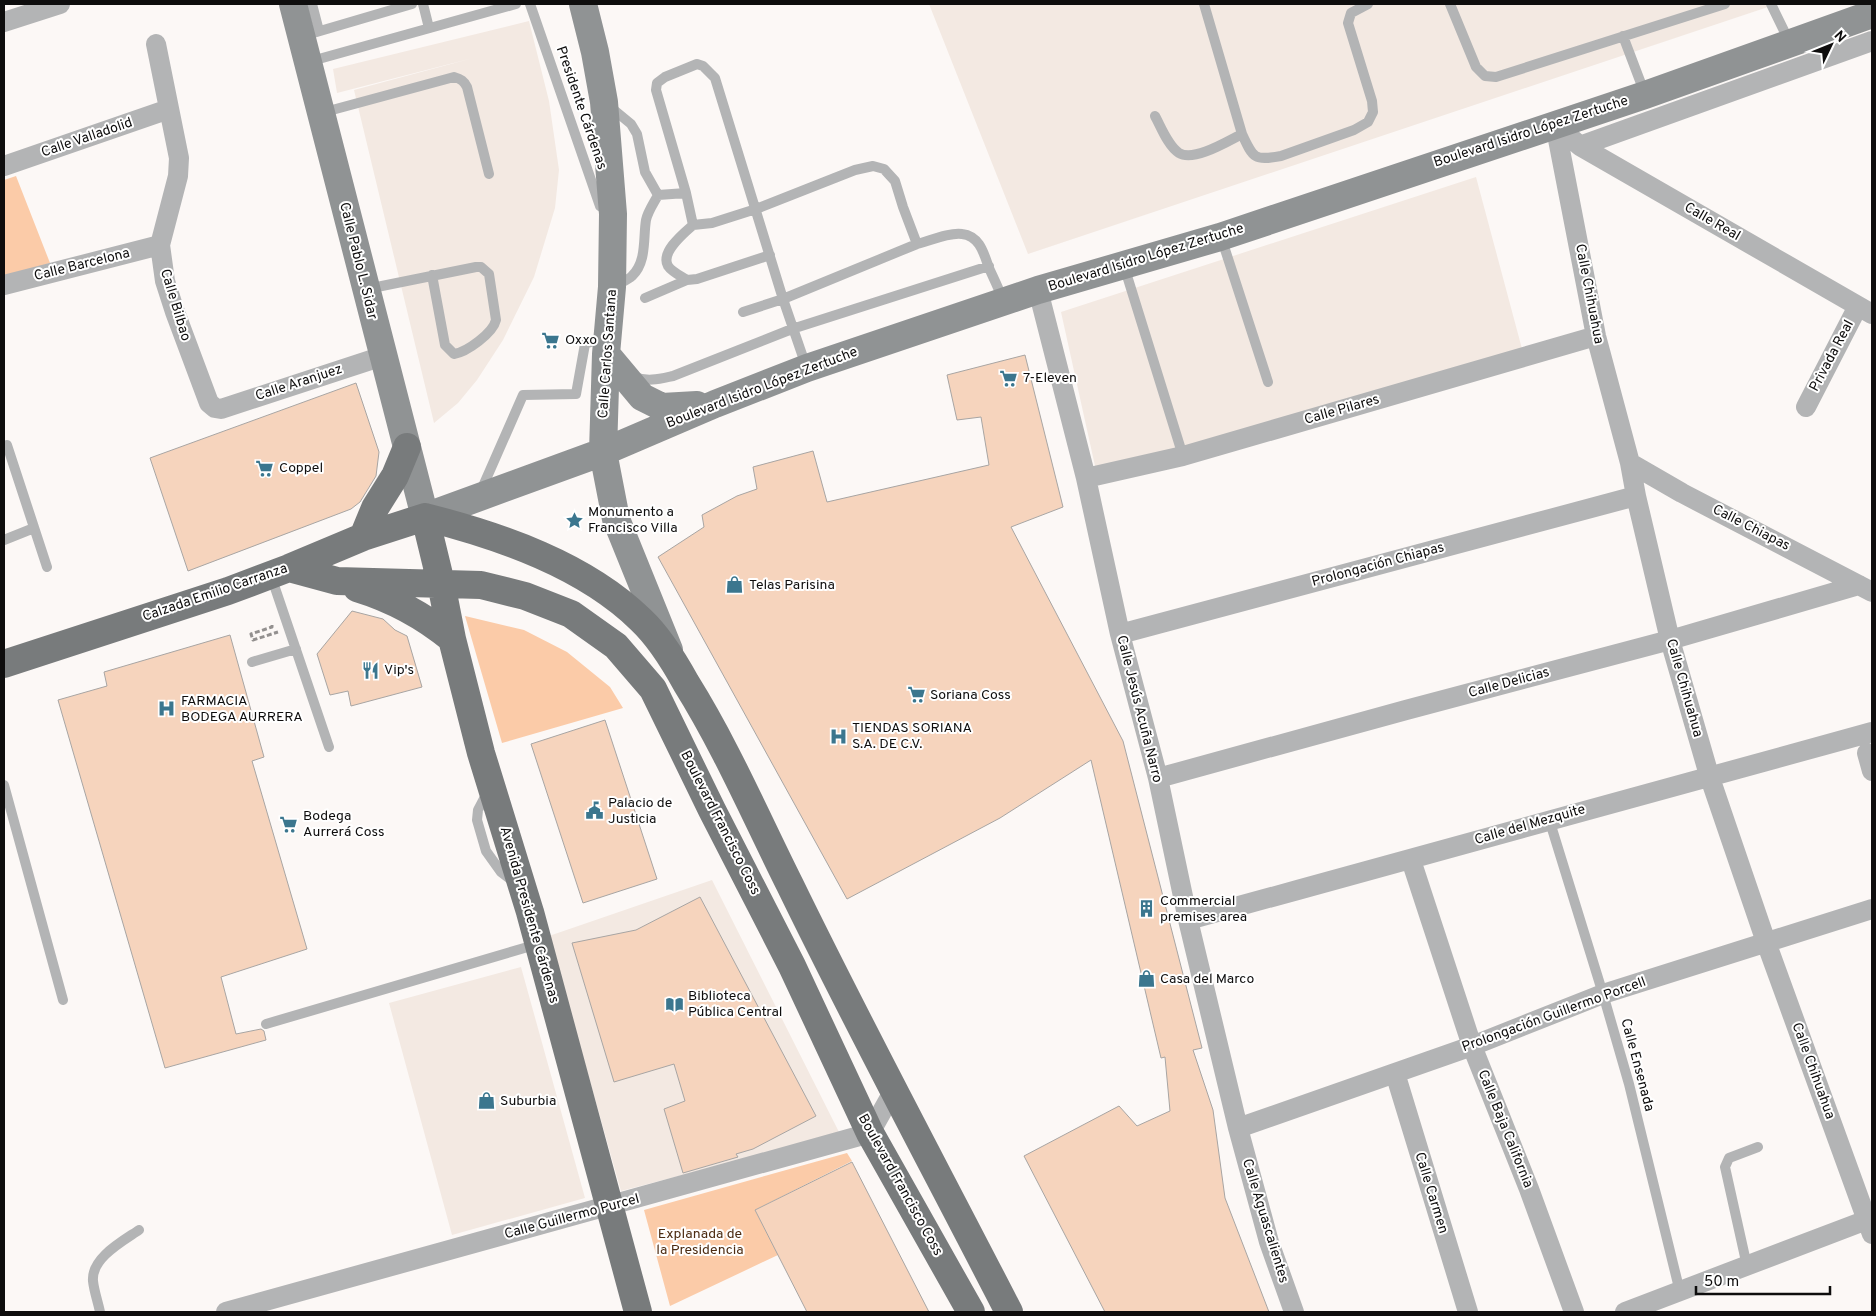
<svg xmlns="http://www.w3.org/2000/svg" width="1876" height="1316" font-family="Overpass,sans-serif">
  <rect width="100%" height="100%" fill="#fcf8f6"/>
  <path fill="#f3e9e2" d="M 929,4 L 1777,4 L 1028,254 Z
    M 529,21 L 549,101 L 559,170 L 555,208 L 534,277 L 503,340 L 477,380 L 458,403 L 434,423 L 354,90 L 473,58 L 337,93 L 333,69 Z
    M 1476,177 L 1525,360 L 1097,475 L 1061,312 Z
    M 712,880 L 840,1134 L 621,1191 L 549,936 Z
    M 521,967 L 585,1198 L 452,1235 L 389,1003 Z"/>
  <path fill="#fbcba8" d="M 16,176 L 50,263 L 4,278 L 4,180 Z
    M 465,616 L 524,630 L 567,652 L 610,687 L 623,708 L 502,743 Z
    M 847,1153 L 852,1161 L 755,1210 L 778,1255 L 670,1306 L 644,1210 Z"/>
  <path fill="#f6d4bd" stroke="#a8a5a3" d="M 1025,355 L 1063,507 L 1011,527 L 1123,741 L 1202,1048 L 1193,1050 L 1213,1110 L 1225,1198 L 1269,1312 L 1105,1312 L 1024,1156 L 1119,1106 L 1137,1126 L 1170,1111 L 1165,1057 L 1161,1058 L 1091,760 L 1000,818 L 847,899 L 658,557 L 704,527 L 702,515 L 737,496 L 757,489 L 753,467 L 813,451 L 827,502 L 989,465 L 981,417 L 957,420 L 947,375 Z
    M 356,383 L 379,452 L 376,476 L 360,502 L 351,509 L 188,571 L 150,458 Z
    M 352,611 L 383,619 L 395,630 L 407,636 L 422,687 L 351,706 L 348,691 L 330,695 L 317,654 Z
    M 230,635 L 264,757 L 252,761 L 307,949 L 221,977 L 236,1034 L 261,1029 L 264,1031 L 266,1040 L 165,1068 L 58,700 L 107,686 L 104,672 Z
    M 605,720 L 657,879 L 583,903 L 531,744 Z
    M 700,897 L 816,1116 L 753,1149 L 736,1154 L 738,1157 L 683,1173 L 664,1109 L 685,1101 L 674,1064 L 614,1082 L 572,943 L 636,930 Z
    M 852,1162 L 929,1312 L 807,1312 L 755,1210 Z"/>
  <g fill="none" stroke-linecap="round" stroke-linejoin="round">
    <path stroke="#93908f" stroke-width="3" stroke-dasharray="5 2.5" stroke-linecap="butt" d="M 272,625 L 272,627 L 251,634 L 253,640 L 278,632"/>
    <path stroke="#b3b4b5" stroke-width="10" d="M 312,4 L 319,31
      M 423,4 L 429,28
      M 530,4 L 600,206 L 606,210
      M 1204,4 L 1242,134 C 1253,158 1254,161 1281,156 L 1354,130 L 1368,122 L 1373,112 L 1372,101 L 1348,23 L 1351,13 L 1368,4
      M 1450,4 L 1476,67 L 1485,76 L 1496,77 L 1725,4
      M 1771,4 L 1790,43
      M 303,36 L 412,4
      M 1623,36 L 1645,94
      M 308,62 L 516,4
      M 608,105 L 631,124 L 637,134 L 645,172 L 658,195
      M 321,113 L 454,77 C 461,79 464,81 467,87 L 489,174
      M 1155,116 C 1161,127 1168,146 1179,153 C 1194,162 1228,141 1242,134
      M 686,193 L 656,90 L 657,83 L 665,77 L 697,64 L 703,66 L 715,78 L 783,299 L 806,366
      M 658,195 L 686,193 L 693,225 L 712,223 L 756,209 L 855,170 L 873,166 L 884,169 L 895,181 L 903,207 L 917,244 C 929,241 950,232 962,234 C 980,236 984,254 989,268 C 994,279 999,289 1003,300
      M 693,225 C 684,233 660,252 668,266 C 672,272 681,276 687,280 L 697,279 L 770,255
      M 1221,237 L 1268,382
      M 1124,266 L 1183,456
      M 615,286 C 620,283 628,280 632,276 C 647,262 643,238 646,220 C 648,211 654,203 658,195
      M 367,289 L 476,267 L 481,267 L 489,274 L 496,320 C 493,333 467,352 454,354 L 445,345 L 432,275
      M 645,298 L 687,280
      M 743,312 L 783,299 L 917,244
      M 634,377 C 648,382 659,379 673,376 L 792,329 L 989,266
      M 7,445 L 47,567
      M 480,493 L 523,395 L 576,394 L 585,344 L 605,336
      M 4,540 L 34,528
      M 271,576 L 329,747
      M 252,662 L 296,649
      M 4,785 L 63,1000
      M 488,791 L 478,810 L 477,820 L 486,851 L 501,872 L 514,882
      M 1549,819 L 1603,994 L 1629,1084 L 1680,1292
      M 266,1024 L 538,944
      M 1747,1266 L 1725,1167 L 1729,1158 L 1758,1147
      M 100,1312 C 98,1302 94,1291 93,1281 C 91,1258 123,1241 139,1230"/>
    <path stroke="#b3b4b5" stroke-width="20" d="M 4,22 L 60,4
      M 156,44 L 179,158 L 178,176 L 160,245 L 165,281 L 175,312 L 209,403 L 215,408 L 221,409 L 383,356
      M 1555,124 L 1596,336 L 1630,463 L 1636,496 L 1670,640 L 1709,775 L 1766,942 L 1872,1234
      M 1555,124 L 1580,146 L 1872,314
      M 1580,146 L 1872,41
      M 4,166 L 169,109
      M 4,285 L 160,245
      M 1038,290 L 1086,478 L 1120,634 L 1158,778 L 1188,920 L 1238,1128 L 1269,1242 L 1294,1312
      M 1806,407 L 1858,306
      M 1630,463 L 1682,493 L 1872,592
      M 1086,478 L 1183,456 L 1596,336
      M 1120,634 L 1636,496
      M 1867,753 L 1872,771
      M 1158,778 L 1406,710 L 1670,640 L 1859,585
      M 1411,860 L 1472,1046 L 1529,1189 L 1574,1312
      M 1188,920 C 1416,858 1643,793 1872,732
      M 1395,1073 L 1468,1312
      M 1238,1128 L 1472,1046 L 1603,994 L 1872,909
      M 226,1312 L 870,1133 L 894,1090
      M 1625,1312 L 1872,1218"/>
    <path stroke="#909394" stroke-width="28" d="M 293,4 L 425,517 L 603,452 L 715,404 L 807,368 L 1038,290 L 1220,237 L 1645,95 L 1872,14
      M 583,4 L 595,52 L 604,102 L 613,214 L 612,287 L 606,354 L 603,452 L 616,519 L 669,650
      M 606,354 L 642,397 L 662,407 L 697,405"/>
    <path stroke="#787b7c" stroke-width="28" d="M 425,517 C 500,536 585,565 641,620 C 658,636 675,663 686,683 C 726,747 756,817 790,885 C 860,1029 936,1170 1009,1312
      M 425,517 L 441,583 L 452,639 L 481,753 L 530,912 L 638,1312
      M 363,537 L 375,508 L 395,476 L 407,447
      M 289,568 L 337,581 L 481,585 L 525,596 L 571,614 L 616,646 L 653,689 L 712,810 L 792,966 L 870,1133 L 971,1312
      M 357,588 C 393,599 423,615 452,639
      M 4,664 L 228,591 L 289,568 L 363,537 L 425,517"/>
  </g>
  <defs>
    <symbol id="supermarket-bare" viewBox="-9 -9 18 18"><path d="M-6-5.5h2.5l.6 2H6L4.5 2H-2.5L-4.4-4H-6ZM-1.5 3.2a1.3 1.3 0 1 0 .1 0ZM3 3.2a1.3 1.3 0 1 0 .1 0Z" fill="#3b768e" stroke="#fff" stroke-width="2.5" paint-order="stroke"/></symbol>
    <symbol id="sight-bare" viewBox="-9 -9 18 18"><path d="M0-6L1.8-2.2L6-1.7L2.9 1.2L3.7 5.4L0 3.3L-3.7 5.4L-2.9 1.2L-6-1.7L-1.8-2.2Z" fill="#3b768e" stroke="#fff" stroke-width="2.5" paint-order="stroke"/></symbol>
    <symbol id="shop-bare" viewBox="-9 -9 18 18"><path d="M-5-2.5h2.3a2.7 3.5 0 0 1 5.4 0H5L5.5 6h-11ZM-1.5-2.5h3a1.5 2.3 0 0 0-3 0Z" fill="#3b768e" stroke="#fff" stroke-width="2.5" paint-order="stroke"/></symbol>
    <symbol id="restaurant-bare" viewBox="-9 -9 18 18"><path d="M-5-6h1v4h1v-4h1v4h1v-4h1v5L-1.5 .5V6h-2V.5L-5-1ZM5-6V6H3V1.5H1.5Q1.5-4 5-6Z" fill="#3b768e" stroke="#fff" stroke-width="2.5" paint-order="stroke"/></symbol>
    <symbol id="hospital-bare" viewBox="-9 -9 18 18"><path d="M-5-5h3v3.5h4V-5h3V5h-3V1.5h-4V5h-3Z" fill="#3b768e" stroke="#fff" stroke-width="2.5" paint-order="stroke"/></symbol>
    <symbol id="civic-bare" viewBox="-9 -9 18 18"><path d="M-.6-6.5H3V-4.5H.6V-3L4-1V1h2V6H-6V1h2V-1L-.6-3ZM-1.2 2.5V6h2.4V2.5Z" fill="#3b768e" stroke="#fff" stroke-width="2.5" paint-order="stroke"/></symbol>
    <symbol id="building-bare" viewBox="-9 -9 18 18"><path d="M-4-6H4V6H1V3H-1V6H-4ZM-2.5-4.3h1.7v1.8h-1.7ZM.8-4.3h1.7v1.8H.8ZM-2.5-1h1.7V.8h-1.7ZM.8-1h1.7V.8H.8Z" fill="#3b768e" stroke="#fff" stroke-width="2.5" paint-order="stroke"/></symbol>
    <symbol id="library-bare" viewBox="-9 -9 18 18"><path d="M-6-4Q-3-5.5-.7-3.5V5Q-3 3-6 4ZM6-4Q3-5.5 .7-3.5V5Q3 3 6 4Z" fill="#3b768e" stroke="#fff" stroke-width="2.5" paint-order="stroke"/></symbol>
  </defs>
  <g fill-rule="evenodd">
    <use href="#supermarket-bare" x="538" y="328" width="25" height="25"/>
    <use href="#supermarket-bare" x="996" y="366" width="25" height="25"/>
    <use href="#supermarket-bare" x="252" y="456" width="25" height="25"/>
    <use href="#sight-bare" x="562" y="508" width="25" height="25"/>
    <use href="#shop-bare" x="722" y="572" width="25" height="25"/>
    <use href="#restaurant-bare" x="358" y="658" width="25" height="25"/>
    <use href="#supermarket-bare" x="904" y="682" width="25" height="25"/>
    <use href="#hospital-bare" x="154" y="696" width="25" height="25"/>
    <use href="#hospital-bare" x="826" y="724" width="25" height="25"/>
    <use href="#civic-bare" x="582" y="798" width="25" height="25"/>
    <use href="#supermarket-bare" x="276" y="812" width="25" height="25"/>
    <use href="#building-bare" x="1134" y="896" width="25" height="25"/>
    <use href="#shop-bare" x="1134" y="966" width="25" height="25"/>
    <use href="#library-bare" x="662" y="992" width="25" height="25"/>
    <use href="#shop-bare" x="474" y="1088" width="25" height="25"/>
  </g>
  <g text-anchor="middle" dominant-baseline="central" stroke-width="4" stroke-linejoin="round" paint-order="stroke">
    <g font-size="14" fill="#0e0d0d" stroke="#fff">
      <text transform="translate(581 108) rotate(71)">Presidente Cárdenas</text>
      <text transform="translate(1531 132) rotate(-18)">Boulevard Isidro López Zertuche</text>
      <text transform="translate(87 138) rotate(-19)">Calle Valladolid</text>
      <text transform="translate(1712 222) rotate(30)">Calle Real</text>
      <text transform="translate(1146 258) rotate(-17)">Boulevard Isidro López Zertuche</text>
      <text transform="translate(358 261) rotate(76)">Calle Pablo L. Sidar</text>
      <text transform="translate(82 265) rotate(-14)">Calle Barcelona</text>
      <text transform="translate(1589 294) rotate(79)">Calle Chihuahua</text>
      <text transform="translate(175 305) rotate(73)">Calle Bilbao</text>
      <text transform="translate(608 354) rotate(-86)">Calle Carlos Santana</text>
      <text transform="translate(1832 356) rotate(-62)">Privada Real</text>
      <text transform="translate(299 383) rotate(-18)">Calle Aranjuez</text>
      <text transform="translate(762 388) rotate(-21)">Boulevard Isidro López Zertuche</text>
      <text transform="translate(1342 410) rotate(-16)">Calle Pilares</text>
      <text transform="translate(1751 528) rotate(27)">Calle Chiapas</text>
      <text transform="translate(1378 565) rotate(-15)">Prolongación Chiapas</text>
      <text transform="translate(215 593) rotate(-19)">Calzada Emilio Carranza</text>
      <text transform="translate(1509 683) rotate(-15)">Calle Delicias</text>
      <text transform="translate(1684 688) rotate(74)">Calle Chihuahua</text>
      <text transform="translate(1139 709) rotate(76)">Calle Jesús Acuña Narro</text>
      <text transform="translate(720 823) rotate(63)">Boulevard Francisco Coss</text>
      <text transform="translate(1530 825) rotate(-16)">Calle del Mezquite</text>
      <text transform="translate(529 915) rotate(74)">Avenida Presidente Cárdenas</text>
      <text transform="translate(1554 1015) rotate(-20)">Prolongación Guillermo Porcell</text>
      <text transform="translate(1637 1065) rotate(75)">Calle Ensenada</text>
      <text transform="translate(1813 1071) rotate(70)">Calle Chihuahua</text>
      <text transform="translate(1505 1129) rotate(68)">Calle Baja California</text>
      <text transform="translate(900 1185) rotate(61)">Boulevard Francisco Coss</text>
      <text transform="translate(1431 1193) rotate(73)">Calle Carmen</text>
      <text transform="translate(572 1217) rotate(-15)">Calle Guillermo Purcel</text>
      <text transform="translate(1265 1221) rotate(73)">Calle Aguascalientes</text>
    </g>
    <g font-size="14" fill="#0e0d0d" stroke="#fff" text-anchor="start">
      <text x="565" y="340">Oxxo</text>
      <text x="1023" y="378">7-Eleven</text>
      <text x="279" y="468">Coppel</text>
      <text x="588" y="512">Monumento a<tspan x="588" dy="16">Francisco Villa</tspan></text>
      <text x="749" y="585">Telas Parisina</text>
      <text x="384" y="670">Vip's</text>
      <text x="930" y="695">Soriana Coss</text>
      <text x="181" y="701">FARMACIA<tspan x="181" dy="16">BODEGA AURRERA</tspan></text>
      <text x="852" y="728">TIENDAS SORIANA<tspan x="852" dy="16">S.A. DE C.V.</tspan></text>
      <text x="608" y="803">Palacio de<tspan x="608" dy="16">Justicia</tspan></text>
      <text x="303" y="816">Bodega<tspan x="303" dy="16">Aurrerá Coss</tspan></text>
      <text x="1160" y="901">Commercial<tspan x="1160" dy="16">premises area</tspan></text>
      <text x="1160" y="979">Casa del Marco</text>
      <text x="688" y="996">Biblioteca<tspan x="688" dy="16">Pública Central</tspan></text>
      <text x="500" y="1101">Suburbia</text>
    </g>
    <g font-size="14" fill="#4d2c12" stroke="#fff">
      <text x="700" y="1234">Explanada de<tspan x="700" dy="16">la Presidencia</tspan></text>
    </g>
  </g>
  <rect width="1876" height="1316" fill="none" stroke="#0e0d0d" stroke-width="10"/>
  <g transform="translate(1831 45) rotate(47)" stroke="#ffffff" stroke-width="4" paint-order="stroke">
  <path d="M0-4L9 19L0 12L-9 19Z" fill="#0e0d0d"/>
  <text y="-8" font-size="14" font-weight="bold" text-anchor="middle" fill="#0e0d0d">N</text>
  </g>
  <path d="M1696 1286v8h134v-8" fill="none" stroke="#0e0d0d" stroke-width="2.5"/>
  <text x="1704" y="1286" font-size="15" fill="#0e0d0d" stroke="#ffffff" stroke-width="4" paint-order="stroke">50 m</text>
</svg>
